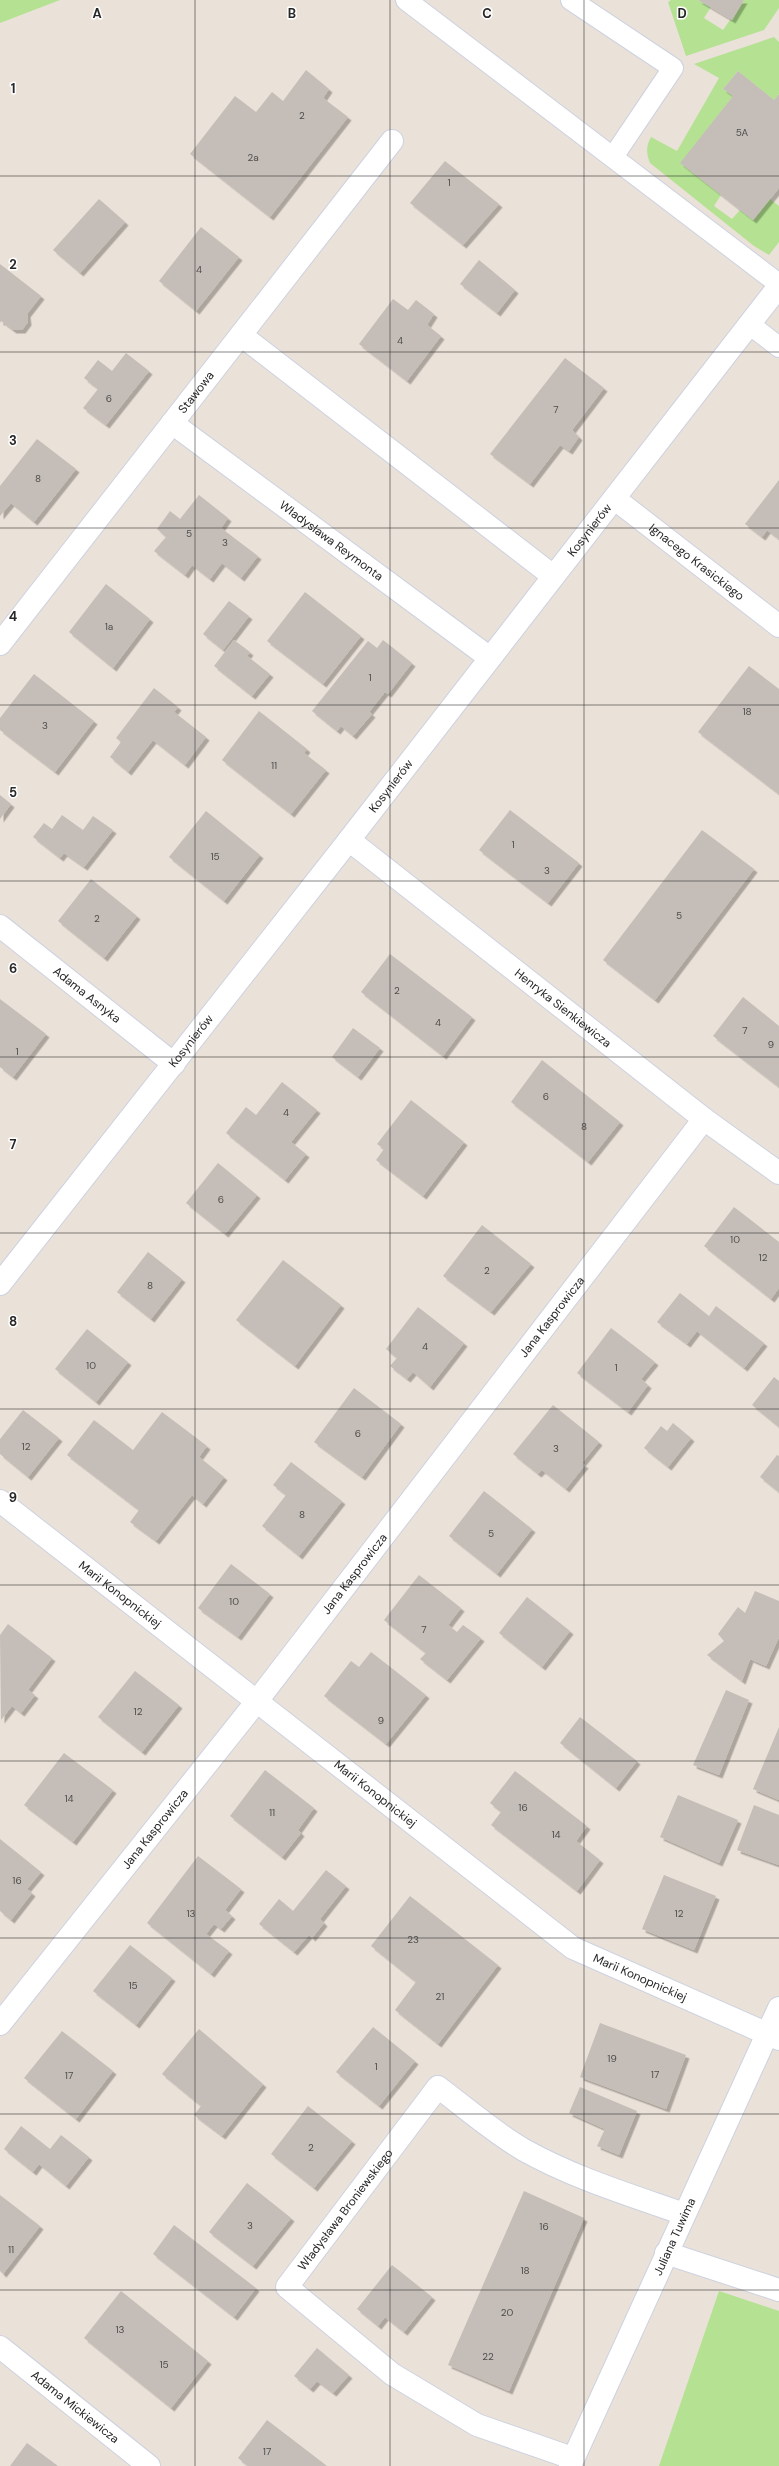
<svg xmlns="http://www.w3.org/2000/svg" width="779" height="2466" font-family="'DM Sans',sans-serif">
  <defs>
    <filter id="shadow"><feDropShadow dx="3.5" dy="3.5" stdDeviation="0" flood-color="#0004"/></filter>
  </defs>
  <rect width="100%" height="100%" fill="#eae1d8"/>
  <path fill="#b4e292" d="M 0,0 L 60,0 L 0,23 Z
    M 671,0 L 698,0 L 711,7 L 704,18 L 723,30 L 744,0 L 779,0 L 779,8 L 764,30 L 686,56 L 668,2 Z
    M 774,37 L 779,42 L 779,94 L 774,100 L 738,71 L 723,89 L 733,96 L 681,163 L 721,195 L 714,206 L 732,219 L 740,210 L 753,220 L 770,199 L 779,206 L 779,242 L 769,255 L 754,246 L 650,163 C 646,153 646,146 651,137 L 677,151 L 719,78 L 694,64 Z
    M 719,2291 L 779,2311 L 779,2466 L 659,2466 Z"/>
  <path fill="#c5beb8" filter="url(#shadow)" d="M 698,0 L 744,0 L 732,20 Z
    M 306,70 L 329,89 L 323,98 L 348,117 L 270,217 L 190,154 L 235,96 L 256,112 L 272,92 L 283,101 Z
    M 738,71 L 774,100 L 779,94 L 779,188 L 753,220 L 680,163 L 733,96 L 723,89 Z
    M 445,161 L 499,204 L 463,245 L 410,203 Z
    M 99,199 L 125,222 L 80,273 L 53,250 Z
    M 201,227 L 239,257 L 196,311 L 159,281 Z
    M 479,260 L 515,290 L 497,313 L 460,284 Z
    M 0,264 L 41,296 L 27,314 L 28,322 L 22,330 L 13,330 L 1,321 L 0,323 Z
    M 393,299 L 408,310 L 416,300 L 434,314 L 427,325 L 441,336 L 407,381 L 359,344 Z
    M 126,353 L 149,371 L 106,425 L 83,408 L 98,389 L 84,378 L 98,360 L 112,371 Z
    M 565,358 L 604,388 L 572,430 L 579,437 L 569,451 L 560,445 L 530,484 L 490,454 Z
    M 37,439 L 76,469 L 34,522 L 11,503 L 0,516 L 0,486 Z
    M 779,480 L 779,539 L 767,530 L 762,537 L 745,524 Z
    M 199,495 L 228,518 L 221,528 L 258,556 L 241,578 L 222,563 L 210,579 L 192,565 L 185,575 L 154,551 L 166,537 L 157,529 L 170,511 L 180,519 Z
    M 106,584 L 150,619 L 113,668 L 69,632 Z
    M 305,592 L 361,636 L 323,684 L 267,641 Z
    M 229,601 L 249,616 L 223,650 L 203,634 Z
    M 234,640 L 250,652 L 247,656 L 270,674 L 252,696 L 214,666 Z
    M 383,640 L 412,663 L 388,694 L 385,692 L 369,712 L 372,714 L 353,736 L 341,726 L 337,731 L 312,711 L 368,641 L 377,648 Z
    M 749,666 L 779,689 L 779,794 L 698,732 Z
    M 34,674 L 94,721 L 55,772 L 0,730 L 0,718 Z
    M 154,688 L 178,707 L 174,712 L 206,737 L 185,765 L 153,740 L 128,772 L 110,757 L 121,742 L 116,738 Z
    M 259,711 L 307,749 L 304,753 L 326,770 L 291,814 L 222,760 Z
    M 0,795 L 11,804 L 0,819 Z
    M 510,810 L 579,863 L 548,903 L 479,850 Z
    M 206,811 L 260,855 L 224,901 L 169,857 Z
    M 62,815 L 83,830 L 93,816 L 113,830 L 84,867 L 64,853 L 60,858 L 33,837 L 44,823 L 52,829 Z
    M 702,830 L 754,869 L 655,1000 L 603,960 Z
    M 91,879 L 137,916 L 104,958 L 58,921 Z
    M 390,954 L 472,1017 L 443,1056 L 361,992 Z
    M 743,997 L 779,1026 L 779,1087 L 713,1036 Z
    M 0,999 L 46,1034 L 13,1077 L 0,1067 Z
    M 353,1028 L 380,1048 L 358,1077 L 332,1057 Z
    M 542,1060 L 620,1122 L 588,1162 L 511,1102 Z
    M 282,1082 L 317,1110 L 291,1142 L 306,1154 L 285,1180 L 226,1133 L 246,1107 L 256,1115 Z
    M 411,1100 L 464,1142 L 423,1196 L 376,1160 L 384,1149 L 377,1144 Z
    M 218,1163 L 257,1195 L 225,1234 L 186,1203 Z
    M 734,1207 L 779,1242 L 779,1288 L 771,1299 L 704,1246 Z
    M 482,1225 L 531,1264 L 491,1312 L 443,1276 Z
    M 148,1252 L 182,1279 L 151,1319 L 117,1292 Z
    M 283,1260 L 341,1305 L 295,1366 L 236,1320 Z
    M 680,1293 L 709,1316 L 716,1306 L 764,1343 L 744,1368 L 697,1331 L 687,1344 L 657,1322 Z
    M 418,1307 L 464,1343 L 430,1387 L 413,1372 L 407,1379 L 390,1366 L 397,1358 L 386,1349 Z
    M 611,1328 L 655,1362 L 641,1379 L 648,1385 L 628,1412 L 577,1373 Z
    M 87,1329 L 128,1362 L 96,1402 L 55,1369 Z
    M 774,1377 L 779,1381 L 779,1427 L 752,1405 Z
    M 354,1388 L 401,1424 L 362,1477 L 314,1442 Z
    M 553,1405 L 599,1442 L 582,1463 L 585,1465 L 566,1489 L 542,1470 L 538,1474 L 513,1454 Z
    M 23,1410 L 59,1438 L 28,1477 L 0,1454 L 0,1439 Z
    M 162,1412 L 207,1446 L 199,1457 L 224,1477 L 203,1504 L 192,1495 L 156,1541 L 130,1522 L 139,1510 L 67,1455 L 94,1420 L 133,1450 Z
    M 673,1423 L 691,1438 L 668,1467 L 644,1448 L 661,1426 L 667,1431 Z
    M 777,1455 L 779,1456 L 779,1492 L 760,1477 Z
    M 291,1462 L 342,1501 L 299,1556 L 262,1526 L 286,1495 L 273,1485 Z
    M 484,1491 L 532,1529 L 497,1574 L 449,1536 Z
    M 231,1564 L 270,1594 L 238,1637 L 198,1608 Z
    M 419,1575 L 461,1608 L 448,1625 L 457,1632 L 463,1625 L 481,1638 L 447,1680 L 420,1659 L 426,1653 L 384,1620 Z
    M 755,1591 L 779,1601 L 779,1637 L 766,1666 L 750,1659 L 742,1681 L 707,1655 L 724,1641 L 718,1634 L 738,1607 L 745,1613 Z
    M 527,1597 L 570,1631 L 542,1667 L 499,1633 Z
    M 8,1624 L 52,1658 L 28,1690 L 35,1695 L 21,1713 L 12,1706 L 1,1720 L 0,1635 Z
    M 371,1652 L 426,1695 L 386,1744 L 324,1696 L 351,1661 L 359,1667 Z
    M 135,1671 L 179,1705 L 142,1752 L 98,1717 Z
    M 726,1690 L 749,1700 L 719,1775 L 693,1765 Z
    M 580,1717 L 637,1761 L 616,1788 L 560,1743 Z
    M 779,1727 L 779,1800 L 753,1789 Z
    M 64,1753 L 113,1790 L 73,1842 L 24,1805 Z
    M 265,1770 L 314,1808 L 298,1830 L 301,1833 L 282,1857 L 230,1816 Z
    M 515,1771 L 587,1826 L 576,1841 L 600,1860 L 577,1891 L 491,1825 L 501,1812 L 490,1803 Z
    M 678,1795 L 738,1820 L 719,1863 L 660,1837 Z
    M 754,1805 L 779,1815 L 779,1865 L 737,1850 Z
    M 0,1839 L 41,1872 L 27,1889 L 32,1893 L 11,1920 L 0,1911 Z
    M 198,1856 L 241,1889 L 225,1910 L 232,1916 L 221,1929 L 214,1924 L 206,1934 L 229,1951 L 211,1974 L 147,1923 Z
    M 326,1870 L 346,1886 L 320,1919 L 324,1923 L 312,1938 L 309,1935 L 294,1952 L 259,1924 L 279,1899 L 293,1911 Z
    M 664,1875 L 716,1896 L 694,1950 L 642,1929 Z
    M 410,1896 L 498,1965 L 438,2044 L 395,2010 L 416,1982 L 371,1946 Z
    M 130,1945 L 172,1978 L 136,2025 L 93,1991 Z
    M 600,2023 L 686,2055 L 666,2109 L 580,2077 Z
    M 373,2027 L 415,2061 L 379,2106 L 336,2072 Z
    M 199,2029 L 263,2084 L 222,2136 L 194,2115 L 201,2106 L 162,2074 Z
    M 62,2031 L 113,2071 L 76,2119 L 24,2078 Z
    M 580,2087 L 637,2111 L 619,2155 L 597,2146 L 605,2129 L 569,2113 Z
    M 308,2106 L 352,2141 L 314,2188 L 271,2154 Z
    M 21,2126 L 50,2149 L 61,2135 L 89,2157 L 66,2186 L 39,2164 L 33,2172 L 4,2149 Z
    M 247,2183 L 291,2218 L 253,2266 L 209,2232 Z
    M 524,2191 L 584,2218 L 509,2391 L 448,2365 Z
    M 0,2195 L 40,2226 L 3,2274 L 0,2271 Z
    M 174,2225 L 256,2288 L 234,2317 L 153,2254 Z
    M 392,2265 L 432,2297 L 404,2332 L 385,2317 L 378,2326 L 357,2309 Z
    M 121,2291 L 208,2361 L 171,2408 L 84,2338 Z
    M 317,2348 L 349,2375 L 333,2393 L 317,2381 L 310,2389 L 294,2376 Z
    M 267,2420 L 327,2466 L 248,2466 L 238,2458 Z
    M 27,2443 L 58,2466 L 10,2466 Z"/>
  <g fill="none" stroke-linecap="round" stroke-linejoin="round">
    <defs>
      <path id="service" d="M 406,0 L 779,284
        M 571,0 L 673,68 L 613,157
        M 749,324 L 779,347"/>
      <g id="minor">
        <path d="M 241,335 L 553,576"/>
        <path id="s1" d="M 172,423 L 490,658"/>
        <path id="s2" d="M 615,499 L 779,626"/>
        <path id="s3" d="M 0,644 L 392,141"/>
        <path id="s4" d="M 349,840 L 704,1119 L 779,1173"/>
        <path id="s5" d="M 0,926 L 174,1064"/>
        <path id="s6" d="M 0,1284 L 349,840 L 779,286"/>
        <path id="s7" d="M 0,1501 L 573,1948 L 779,2039"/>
        <path id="s8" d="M 0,2024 L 257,1701 L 704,1119"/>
        <path d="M 666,2253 L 779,2290"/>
        <path id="s9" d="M 0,2347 L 149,2466"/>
        <path id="s10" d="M 572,2458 L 477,2425 L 392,2374 L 287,2287 L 438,2087 C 466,2108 493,2132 524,2150 C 574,2178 630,2195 684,2214"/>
        <path id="s11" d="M 570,2466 L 779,2008"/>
      </g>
    </defs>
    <use href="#service" stroke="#cdd2e1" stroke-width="22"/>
    <use href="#minor" stroke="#cdd2e1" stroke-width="24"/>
    <use href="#service" stroke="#fff" stroke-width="20"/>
    <use href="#minor" stroke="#fff" stroke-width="22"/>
  </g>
  <path fill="none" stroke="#272727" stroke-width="1" stroke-opacity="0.55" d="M 195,0 L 195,2466M 390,0 L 390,2466M 584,0 L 584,2466M 0,176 L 779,176M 0,352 L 779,352M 0,528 L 779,528M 0,705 L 779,705M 0,881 L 779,881M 0,1057 L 779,1057M 0,1233 L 779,1233M 0,1409 L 779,1409M 0,1585 L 779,1585M 0,1761 L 779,1761M 0,1938 L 779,1938M 0,2114 L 779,2114M 0,2290 L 779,2290"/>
  <g text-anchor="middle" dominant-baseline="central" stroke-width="3" stroke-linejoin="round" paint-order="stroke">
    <g font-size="10" fill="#4e4d4b">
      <text x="302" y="115">2</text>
      <text x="742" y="132">5A</text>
      <text x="253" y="157">2a</text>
      <text x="449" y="182">1</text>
      <text x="199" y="269">4</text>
      <text x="400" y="340">4</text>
      <text x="109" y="398">6</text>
      <text x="556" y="409">7</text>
      <text x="38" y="478">8</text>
      <text x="189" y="533">5</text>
      <text x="225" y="542">3</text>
      <text x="109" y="626">1a</text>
      <text x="370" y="677">1</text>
      <text x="747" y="711">18</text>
      <text x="45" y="725">3</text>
      <text x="274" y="765">11</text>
      <text x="513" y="844">1</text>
      <text x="215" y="856">15</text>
      <text x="547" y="870">3</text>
      <text x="679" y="915">5</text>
      <text x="97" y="918">2</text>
      <text x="397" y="990">2</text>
      <text x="438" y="1022">4</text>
      <text x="745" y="1030">7</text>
      <text x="771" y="1044">9</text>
      <text x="17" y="1051">1</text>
      <text x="546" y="1096">6</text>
      <text x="286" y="1112">4</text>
      <text x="584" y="1126">8</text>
      <text x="221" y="1199">6</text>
      <text x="735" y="1239">10</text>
      <text x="763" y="1257">12</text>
      <text x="487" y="1270">2</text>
      <text x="150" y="1285">8</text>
      <text x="425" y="1346">4</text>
      <text x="91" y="1365">10</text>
      <text x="616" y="1367">1</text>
      <text x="358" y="1433">6</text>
      <text x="26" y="1446">12</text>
      <text x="556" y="1448">3</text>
      <text x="302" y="1514">8</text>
      <text x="491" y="1533">5</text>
      <text x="234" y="1601">10</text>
      <text x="424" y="1629">7</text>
      <text x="138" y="1711">12</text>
      <text x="381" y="1720">9</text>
      <text x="69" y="1798">14</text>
      <text x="523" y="1807">16</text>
      <text x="272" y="1812">11</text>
      <text x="556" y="1834">14</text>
      <text x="17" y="1880">16</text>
      <text x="191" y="1913">13</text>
      <text x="679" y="1913">12</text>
      <text x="413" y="1939">23</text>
      <text x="133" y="1985">15</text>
      <text x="440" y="1996">21</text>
      <text x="612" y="2058">19</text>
      <text x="376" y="2066">1</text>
      <text x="655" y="2074">17</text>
      <text x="69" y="2075">17</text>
      <text x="311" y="2147">2</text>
      <text x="250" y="2225">3</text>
      <text x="544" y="2226">16</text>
      <text x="11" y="2249">11</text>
      <text x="525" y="2270">18</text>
      <text x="507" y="2312">20</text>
      <text x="120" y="2329">13</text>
      <text x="488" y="2356">22</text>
      <text x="164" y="2364">15</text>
      <text x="267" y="2451">17</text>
    </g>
    <g font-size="12" fill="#272727" stroke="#fff">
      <text stroke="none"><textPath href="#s3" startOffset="319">Stawowa</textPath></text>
      <text stroke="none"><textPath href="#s6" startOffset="957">Kosynierów</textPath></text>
      <text stroke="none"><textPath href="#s1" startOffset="198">Władysława Reymonta</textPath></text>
      <text stroke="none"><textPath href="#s2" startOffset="103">Ignacego Krasickiego</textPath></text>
      <text stroke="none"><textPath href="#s6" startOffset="633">Kosynierów</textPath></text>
      <text stroke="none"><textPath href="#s5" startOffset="111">Adama Asnyka</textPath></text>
      <text stroke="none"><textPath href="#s4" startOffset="272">Henryka Sienkiewicza</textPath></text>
      <text stroke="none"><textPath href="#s6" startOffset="309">Kosynierów</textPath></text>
      <text stroke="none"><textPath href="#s8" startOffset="897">Jana Kasprowicza</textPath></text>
      <text stroke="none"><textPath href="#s8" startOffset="573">Jana Kasprowicza</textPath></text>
      <text stroke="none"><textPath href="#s7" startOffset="152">Marii Konopnickiej</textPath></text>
      <text stroke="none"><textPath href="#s7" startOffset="476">Marii Konopnickiej</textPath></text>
      <text stroke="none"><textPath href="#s8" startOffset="249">Jana Kasprowicza</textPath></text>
      <text stroke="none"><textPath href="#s7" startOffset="800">Marii Konopnickiej</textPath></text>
      <text stroke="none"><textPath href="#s10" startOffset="433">Władysława Broniewskiego</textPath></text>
      <text stroke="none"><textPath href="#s11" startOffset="252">Juliana Tuwima</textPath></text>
      <text stroke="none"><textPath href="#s9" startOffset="96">Adama Mickiewicza</textPath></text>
    </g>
  </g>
  <g font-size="13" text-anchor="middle" font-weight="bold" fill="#272727" stroke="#fff" stroke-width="3" stroke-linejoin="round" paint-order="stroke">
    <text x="97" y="18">A</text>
    <text x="292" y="18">B</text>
    <text x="487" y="18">C</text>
    <text x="682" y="18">D</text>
    <text x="13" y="93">1</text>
    <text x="13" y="269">2</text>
    <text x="13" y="445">3</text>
    <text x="13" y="621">4</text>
    <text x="13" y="797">5</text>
    <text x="13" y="973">6</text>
    <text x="13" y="1149">7</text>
    <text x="13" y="1326">8</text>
    <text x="13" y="1502">9</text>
  </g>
</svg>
